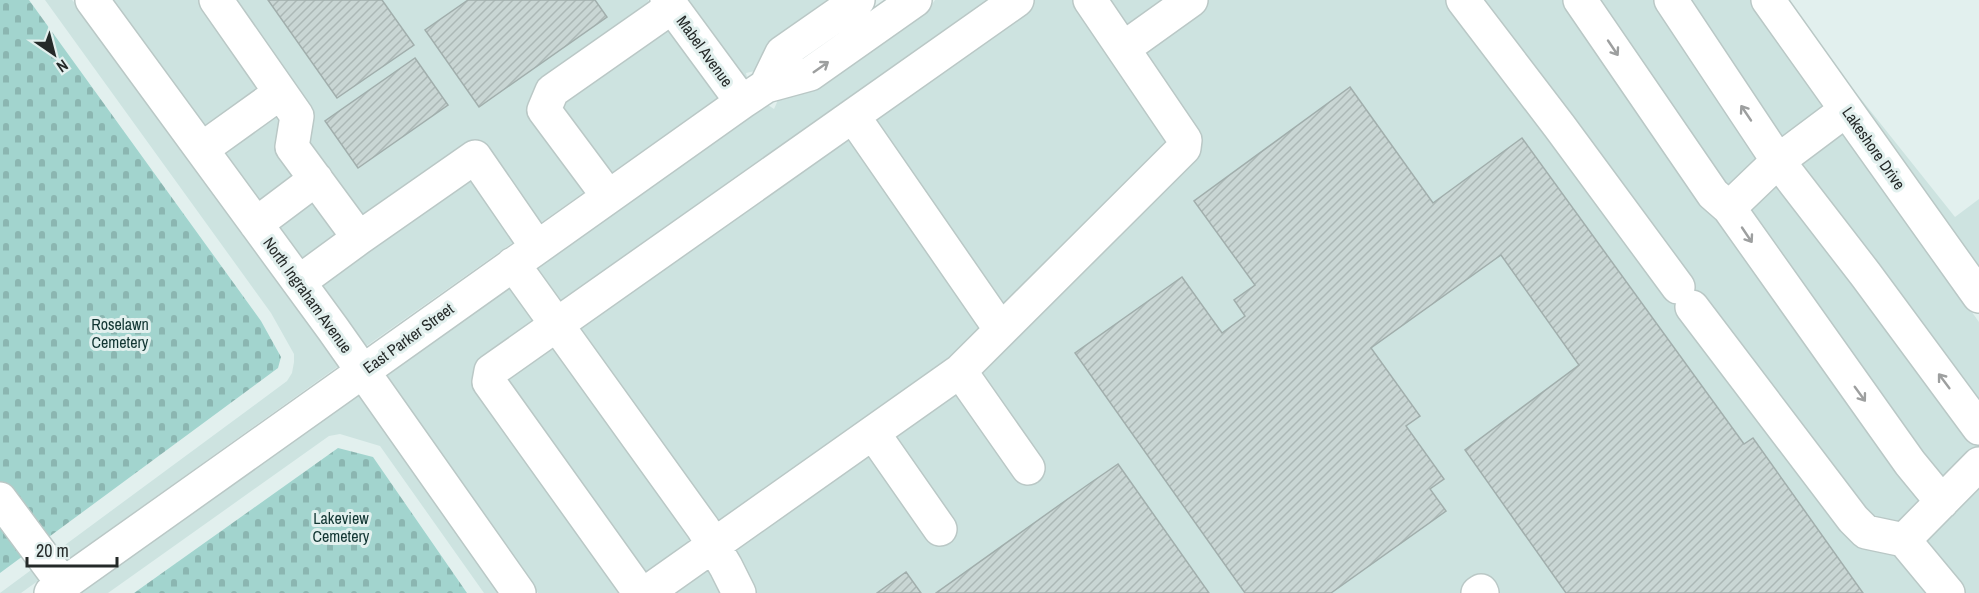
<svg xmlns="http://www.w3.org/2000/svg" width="1979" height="593" font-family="'Archivo Narrow',sans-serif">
  <defs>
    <pattern id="cemetery-stones" width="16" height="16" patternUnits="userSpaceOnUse" patternTransform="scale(1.5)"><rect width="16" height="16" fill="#a2d4ce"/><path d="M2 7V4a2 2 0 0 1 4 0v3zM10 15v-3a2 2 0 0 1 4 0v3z" fill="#8bb6b1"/></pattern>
    <pattern id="building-hatch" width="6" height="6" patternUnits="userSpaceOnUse" patternTransform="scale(1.5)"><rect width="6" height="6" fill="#c9d6d4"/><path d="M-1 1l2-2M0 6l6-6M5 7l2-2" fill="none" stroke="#acb8b6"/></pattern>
  </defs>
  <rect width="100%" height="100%" fill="#e2f0ee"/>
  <path fill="#cde3e0" d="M 45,0 L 72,0 L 75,3 L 83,17 L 85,16 L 340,365 L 21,593 L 0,593 L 287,381 L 292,373 L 294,362 L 294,354 L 271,313 Z
    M 111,0 L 648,0 L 719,97 L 365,347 Z
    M 687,0 L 827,0 L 772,39 L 755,71 L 746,73 L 747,77 L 744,79 Z
    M 935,0 L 1750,0 L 1979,322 L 1979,593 L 538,593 L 385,376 L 768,105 L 774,109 L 778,100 L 820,88 L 926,13 Z
    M 1825,54 L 1955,217 L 1979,199 L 1979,270 Z
    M 360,394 L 501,593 L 484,593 L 380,446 L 340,434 L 329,436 L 108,593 L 80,593 Z"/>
  <path fill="url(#cemetery-stones)" d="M 0,0 L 29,0 L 261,321 L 281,357 L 278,368 L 0,573 Z
    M 338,448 L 373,457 L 467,593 L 134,593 Z"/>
  <path fill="url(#building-hatch)" stroke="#a1aeac" stroke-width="1.5" d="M 268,0 L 382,0 L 414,45 L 337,98 Z
    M 468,0 L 595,0 L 607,17 L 479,107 L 425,30 Z
    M 415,58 L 448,105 L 358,168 L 325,121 Z
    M 1350,87 L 1433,203 L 1522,138 L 1744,444 L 1753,438 L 1863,593 L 1566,593 L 1465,450 L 1579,365 L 1501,255 L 1371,348 L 1420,416 L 1406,426 L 1444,479 L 1430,489 L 1446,511 L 1331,593 L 1245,593 L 1075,353 L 1182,277 L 1222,333 L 1245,316 L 1234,300 L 1255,285 L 1194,201 Z
    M 1118,464 L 1209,593 L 936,593 L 1086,486 Z
    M 906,572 L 921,593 L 877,593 Z"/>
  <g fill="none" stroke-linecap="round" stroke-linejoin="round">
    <defs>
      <path id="minor" d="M 92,0 L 333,329 L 519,593
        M 216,0 L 297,116 L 292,147 L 359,238 L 475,157 L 537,247
        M 667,0 L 742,102
        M 1463,0 L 1560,127 L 1678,287
        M 1580,0 L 1713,194 L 1729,208
        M 1671,0 L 1778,161 L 1866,275 L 1979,428
        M 1768,0 L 1979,296
        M 1124,48 L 1191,0
        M 766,86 L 782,53 L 858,0
        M 1846,110 L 1778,161 L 1729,208 L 1910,463 L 1942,502
        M 853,116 L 1001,330
        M 202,149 L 280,93
        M 608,196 L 544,110 L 552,91 L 672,7
        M 256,224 L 316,179
        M 513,264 L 703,528 L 726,567 L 739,593
        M 299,282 L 359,238
        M 1692,307 L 1853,519 L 1866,532 L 1904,540
        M 960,371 L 1028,468
        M 873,433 L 940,529
        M 0,499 L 63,584
        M 51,593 L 742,102 L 766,86 L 810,74 L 915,0
        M 640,593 L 489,382 L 491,371 L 1017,0
        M 646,593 L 960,371 L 1184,148 L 1185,140 L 1090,0
        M 1478,593 L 1481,591 L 1482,593
        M 1948,593 L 1904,540 L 1979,464"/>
    </defs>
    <use href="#minor" stroke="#bac8c6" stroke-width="36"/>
    <use href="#minor" stroke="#fff" stroke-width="33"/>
  </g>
  <defs><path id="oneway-shaft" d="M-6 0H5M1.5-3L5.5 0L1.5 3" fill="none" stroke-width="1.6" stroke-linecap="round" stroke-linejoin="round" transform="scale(1.5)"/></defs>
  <g stroke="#9d9f9f">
    <use href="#oneway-shaft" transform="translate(1613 48) rotate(56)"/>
    <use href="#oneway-shaft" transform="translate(821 67) rotate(-35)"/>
    <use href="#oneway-shaft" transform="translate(1746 113) rotate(-124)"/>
    <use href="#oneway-shaft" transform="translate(1747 235) rotate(56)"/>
    <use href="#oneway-shaft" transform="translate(1944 381) rotate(-127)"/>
    <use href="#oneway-shaft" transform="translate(1860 394) rotate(54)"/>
  </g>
  <g text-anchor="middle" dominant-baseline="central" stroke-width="6" stroke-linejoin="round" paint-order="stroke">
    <g font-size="16" fill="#252a29" stroke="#e2f0ee">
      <text transform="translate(705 51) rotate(54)">Mabel Avenue</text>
      <text transform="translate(1874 148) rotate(55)">Lakeshore Drive</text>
      <text transform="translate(308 295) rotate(54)">North Ingraham Avenue</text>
      <text transform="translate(408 338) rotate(-36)">East Parker Street</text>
    </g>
    <g font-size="16" fill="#113532" stroke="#e2f0ee">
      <text x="120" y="324">Roselawn<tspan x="120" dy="18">Cemetery</tspan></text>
      <text x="341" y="518">Lakeview<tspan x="341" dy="18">Cemetery</tspan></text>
    </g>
  </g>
  <g transform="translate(54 54) rotate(145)" stroke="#e2f0ee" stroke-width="4.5" paint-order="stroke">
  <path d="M0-4.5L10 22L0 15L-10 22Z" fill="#252a29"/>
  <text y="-9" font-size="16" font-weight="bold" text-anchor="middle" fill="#252a29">N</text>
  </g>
  <path d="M27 557v9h90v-9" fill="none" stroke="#252a29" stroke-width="3"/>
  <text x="36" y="557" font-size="18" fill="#252a29" stroke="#e2f0ee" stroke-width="4.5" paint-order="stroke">20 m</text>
</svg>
